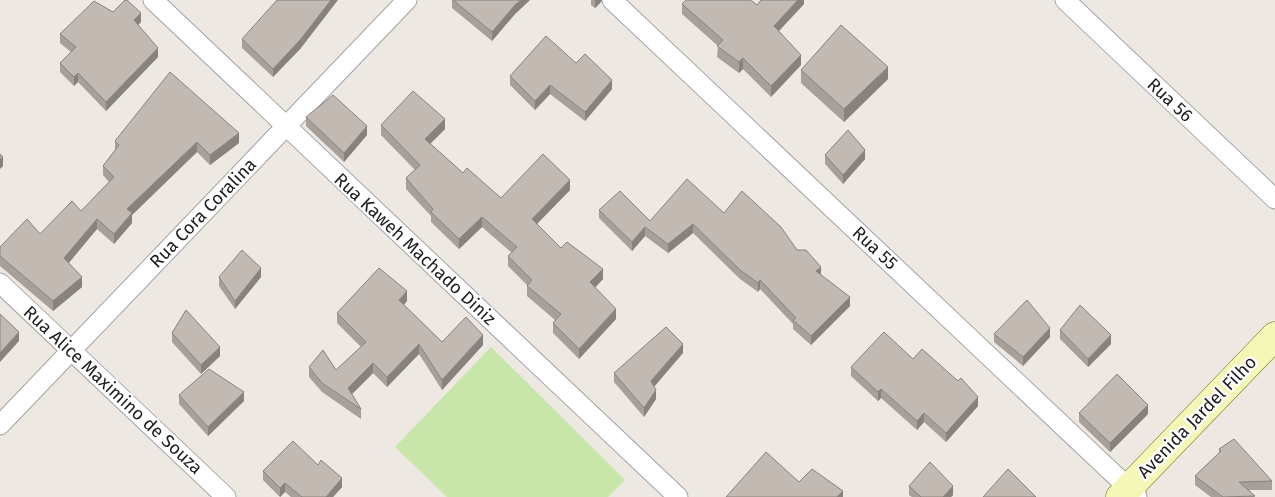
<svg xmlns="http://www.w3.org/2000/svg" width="1275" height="497" font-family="'Fira Sans',sans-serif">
  <rect width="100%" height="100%" fill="#ede9e2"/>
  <path fill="#c8e6a9" d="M 491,347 L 625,480 L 608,497 L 447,497 L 395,447 Z"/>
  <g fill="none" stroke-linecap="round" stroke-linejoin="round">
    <defs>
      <path id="street" d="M 153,0 L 678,497
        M 612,0 L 1137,496
        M 1065,0 L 1275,199
        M 0,283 L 226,497
        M 0,425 L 407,0"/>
      <path id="secondary" d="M 1120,497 L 1275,336"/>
    </defs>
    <use href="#street" stroke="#a3a3a3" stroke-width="21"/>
    <use href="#secondary" stroke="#656e08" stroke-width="29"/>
    <use href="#street" stroke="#fff" stroke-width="19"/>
    <use href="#secondary" stroke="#f5f7b6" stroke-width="28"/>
  </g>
  <path fill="#a79f99" d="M 452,0 L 530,0 L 515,14 L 492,41 L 452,8 Z
    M 591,0 L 602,0 L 601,2 L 595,8 L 591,5 Z
    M 804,0 L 804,4 L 779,31 L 801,65 L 771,97 L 743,69 L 739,73 L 717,57 L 718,46 L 682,14 L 682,4 L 757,5 Z
    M 113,12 L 141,22 L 138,25 L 158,57 L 106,111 L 78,82 L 74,86 L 60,72 L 60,63 L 71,52 L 60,43 L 60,34 Z
    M 242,39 L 301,48 L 273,77 L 242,48 Z
    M 576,63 L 612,89 L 585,121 L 550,94 L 535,110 L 510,85 L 510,76 Z
    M 801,70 L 888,79 L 844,122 L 801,83 Z
    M 306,117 L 367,135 L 344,162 L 306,126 Z
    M 381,125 L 445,129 L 430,144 L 463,173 L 501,198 L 570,190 L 537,224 L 561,248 L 603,279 L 595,287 L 616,319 L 579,359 L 553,333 L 553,323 L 555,320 L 527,296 L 527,285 L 508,266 L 508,256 L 512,253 L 482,227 L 459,249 L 431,222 L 431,216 L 406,189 L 406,178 L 415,170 L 381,135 Z
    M 115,141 L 239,143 L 210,165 L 197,152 L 132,215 L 132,223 L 114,244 L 97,229 L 69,263 L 82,287 L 53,311 L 0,266 L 0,247 L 40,234 L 81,211 L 109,182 L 103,175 L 103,166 L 115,150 Z
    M 825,155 L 865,159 L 843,184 L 825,164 Z
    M 599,210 L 650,221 L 724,213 L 797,250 L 850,306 L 811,345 L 793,329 L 793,324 L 760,289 L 758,292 L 740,279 L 693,233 L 668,253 L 645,236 L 632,251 L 599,218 Z
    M 219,277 L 261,277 L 235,309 L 219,286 Z
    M 407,301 L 404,305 L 442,342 L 483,345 L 442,390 L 419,354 L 387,387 L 373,373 L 352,394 L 361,409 L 361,419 L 322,392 L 309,377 L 309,367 L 336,370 L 361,347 L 337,323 L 337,313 Z
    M 1060,330 L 1111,344 L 1088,367 L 1060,339 Z
    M 172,333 L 220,356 L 201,374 L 172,342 Z
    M 994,334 L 1050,337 L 1023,366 L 994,342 Z
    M 683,353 L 654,387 L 656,399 L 644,417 L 614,382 L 614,373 Z
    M 913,359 L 978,406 L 946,442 L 924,422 L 917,430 L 881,398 L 878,401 L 851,376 L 851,367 Z
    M 179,395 L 244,401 L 208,436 L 179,404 Z
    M 1079,413 L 1148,414 L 1110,452 L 1079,422 Z
    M 1219,449 L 1272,481 L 1272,490 L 1249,490 L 1255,497 L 1211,497 L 1195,485 L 1195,476 L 1219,453 Z
    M 263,471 L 342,487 L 333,497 L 291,497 L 285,492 L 280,497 L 263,480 Z
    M 909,486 L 953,495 L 951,497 L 912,497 L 909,495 Z"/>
  <path fill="#88827d" d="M 331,0 L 338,0 L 301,48 L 273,77 L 273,69 Z
    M 521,0 L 530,0 L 515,14 L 492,41 L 492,32 L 515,5 Z
    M 595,0 L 602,0 L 601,2 L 595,8 Z
    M 798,0 L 804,0 L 804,4 L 774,36 L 774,26 Z
    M 141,13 L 141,22 L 134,29 L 134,20 Z
    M 158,48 L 158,57 L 106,111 L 106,102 Z
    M 801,55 L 801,65 L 771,97 L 771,86 Z
    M 743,58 L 743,69 L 739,73 L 739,62 Z
    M 888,67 L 888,79 L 844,122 L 844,109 Z
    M 78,73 L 78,82 L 74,86 L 74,77 Z
    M 612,80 L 612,89 L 585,121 L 585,112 Z
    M 550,85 L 550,94 L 535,110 L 535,101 Z
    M 445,119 L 445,129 L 425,149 L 425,139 Z
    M 367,126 L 367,135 L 344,162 L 344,153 Z
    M 239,133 L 239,143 L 210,165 L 210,155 Z
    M 197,142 L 197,152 L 132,215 L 132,223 L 114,244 L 114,234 L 127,209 Z
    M 865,150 L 865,159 L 843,184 L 843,175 Z
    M 3,157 L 3,166 L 0,169 L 0,160 Z
    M 570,180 L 570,190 L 532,229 L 532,219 Z
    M 482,217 L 482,227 L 459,249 L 459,239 Z
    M 97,219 L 97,229 L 64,268 L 64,258 Z
    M 693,224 L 693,233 L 668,253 L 668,244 Z
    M 645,227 L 645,236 L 632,251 L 632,242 Z
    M 821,267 L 821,276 L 816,271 Z
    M 261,268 L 261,277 L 235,309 L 235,301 Z
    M 603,269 L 603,279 L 590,293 L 590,282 Z
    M 82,277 L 82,287 L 53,311 L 53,301 Z
    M 760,280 L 760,289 L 758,292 L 758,283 Z
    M 407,291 L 407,301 L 399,310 L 399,300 Z
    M 850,297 L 850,306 L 811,345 L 811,336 Z
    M 616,309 L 616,319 L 579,359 L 579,349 Z
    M 1050,328 L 1050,337 L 1023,366 L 1023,357 Z
    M 19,332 L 19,341 L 0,362 L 0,353 Z
    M 483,335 L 483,345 L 442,390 L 442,380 Z
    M 1111,335 L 1111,344 L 1088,367 L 1088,359 Z
    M 419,344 L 419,354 L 387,387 L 387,377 Z
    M 683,344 L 683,353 L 651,390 L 651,381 Z
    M 220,347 L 220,356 L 201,374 L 201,365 Z
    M 373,363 L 373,373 L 348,398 L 348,388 Z
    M 881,389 L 881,398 L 878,401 L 878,392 Z
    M 656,390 L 656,399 L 644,417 L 644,408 Z
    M 244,392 L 244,401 L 208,436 L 208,427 Z
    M 978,397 L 978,406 L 946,442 L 946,433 Z
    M 1148,405 L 1148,414 L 1110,452 L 1110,443 Z
    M 924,413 L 924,422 L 917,430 L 917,421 Z
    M 342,478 L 342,487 L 333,497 L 326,497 Z
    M 285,483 L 285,492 L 280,497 L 280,488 Z
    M 953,486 L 953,495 L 951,497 L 943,497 Z
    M 843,491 L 843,497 L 837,497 Z"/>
  <path fill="#c2b9b2" stroke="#88827d" d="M 125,0 L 127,0 L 141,13 L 134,20 L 158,48 L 106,102 L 78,73 L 74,77 L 60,63 L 76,47 L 60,34 L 94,1 L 113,12 Z
    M 277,0 L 331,0 L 301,39 L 273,69 L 242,39 Z
    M 453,0 L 521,0 L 515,5 L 492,32 Z
    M 686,0 L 751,0 L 757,5 L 761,0 L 798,0 L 774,26 L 801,55 L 771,86 L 743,58 L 739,62 L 717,46 L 723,40 L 682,4 Z
    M 841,25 L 888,67 L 844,109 L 801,70 Z
    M 546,36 L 576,63 L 585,54 L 612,80 L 585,112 L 550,85 L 535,101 L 510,76 Z
    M 170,72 L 239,133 L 210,155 L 197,142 L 127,209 L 132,213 L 114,234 L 97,219 L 64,258 L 82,277 L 53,301 L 0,256 L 0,247 L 27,219 L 40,234 L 72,201 L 81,211 L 114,177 L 103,166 L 119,145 L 115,141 Z
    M 413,91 L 445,119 L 425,139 L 463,173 L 467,168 L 501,198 L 543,154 L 570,180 L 532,219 L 561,248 L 567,242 L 603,269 L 590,282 L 616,309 L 579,349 L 553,323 L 561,314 L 527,286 L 532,280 L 508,256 L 517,247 L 482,217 L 459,239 L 431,212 L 433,209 L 406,178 L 420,165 L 381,125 Z
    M 333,95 L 367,126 L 344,153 L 306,117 Z
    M 848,130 L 865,150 L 843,175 L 825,155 Z
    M 0,154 L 3,157 L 0,160 Z
    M 687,179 L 724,213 L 742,191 L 781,227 L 797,250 L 806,250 L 821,267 L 816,271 L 850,297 L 811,336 L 793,320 L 796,318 L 760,280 L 758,283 L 740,270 L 693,224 L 668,244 L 645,227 L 632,242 L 599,210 L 620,191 L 650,221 Z
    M 242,250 L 261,268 L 235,301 L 219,277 Z
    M 379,268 L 407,291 L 399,300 L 442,342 L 466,317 L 483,335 L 442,380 L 419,344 L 387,377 L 373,363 L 348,388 L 361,409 L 322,383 L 309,367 L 323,350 L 336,370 L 366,342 L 337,313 Z
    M 1027,300 L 1050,328 L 1023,357 L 994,334 Z
    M 1080,305 L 1111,335 L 1088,359 L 1060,330 Z
    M 186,310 L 220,347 L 201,365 L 172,333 Z
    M 0,314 L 19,332 L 0,353 Z
    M 666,327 L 683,344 L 651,381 L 656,390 L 644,408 L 614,373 Z
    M 884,332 L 913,359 L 922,349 L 958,381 L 961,378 L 978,397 L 946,433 L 924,413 L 917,421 L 881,389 L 878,392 L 851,367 Z
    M 209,369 L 244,392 L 208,427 L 179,395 Z
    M 1117,374 L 1148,405 L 1110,443 L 1079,413 Z
    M 1234,439 L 1272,481 L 1239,482 L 1255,496 L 1223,497 L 1195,476 L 1221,451 L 1219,449 Z
    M 293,441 L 318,465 L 321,460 L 342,478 L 326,497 L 302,497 L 285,483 L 280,488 L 263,471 Z
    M 766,452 L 799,482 L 812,469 L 843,491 L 837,497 L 726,497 Z
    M 930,462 L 953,486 L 943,497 L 921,497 L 909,486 Z
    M 1008,469 L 1036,497 L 983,497 Z"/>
  <g text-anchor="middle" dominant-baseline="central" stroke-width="4.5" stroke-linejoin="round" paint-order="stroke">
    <g font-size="18" fill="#1c1c1c" stroke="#fff">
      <text transform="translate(1170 100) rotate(43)">Rua 56</text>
      <text transform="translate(203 213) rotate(-46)">Rua Cora Coralina</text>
      <text transform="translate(875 248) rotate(43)">Rua 55</text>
      <text transform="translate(415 249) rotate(43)">Rua Kaweh Machado Diniz</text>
      <text transform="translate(113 390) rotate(43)">Rua Alice Maximino de Souza</text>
      <text transform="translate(1197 417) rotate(-46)">Avenida Jardel Filho</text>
    </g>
  </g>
</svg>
